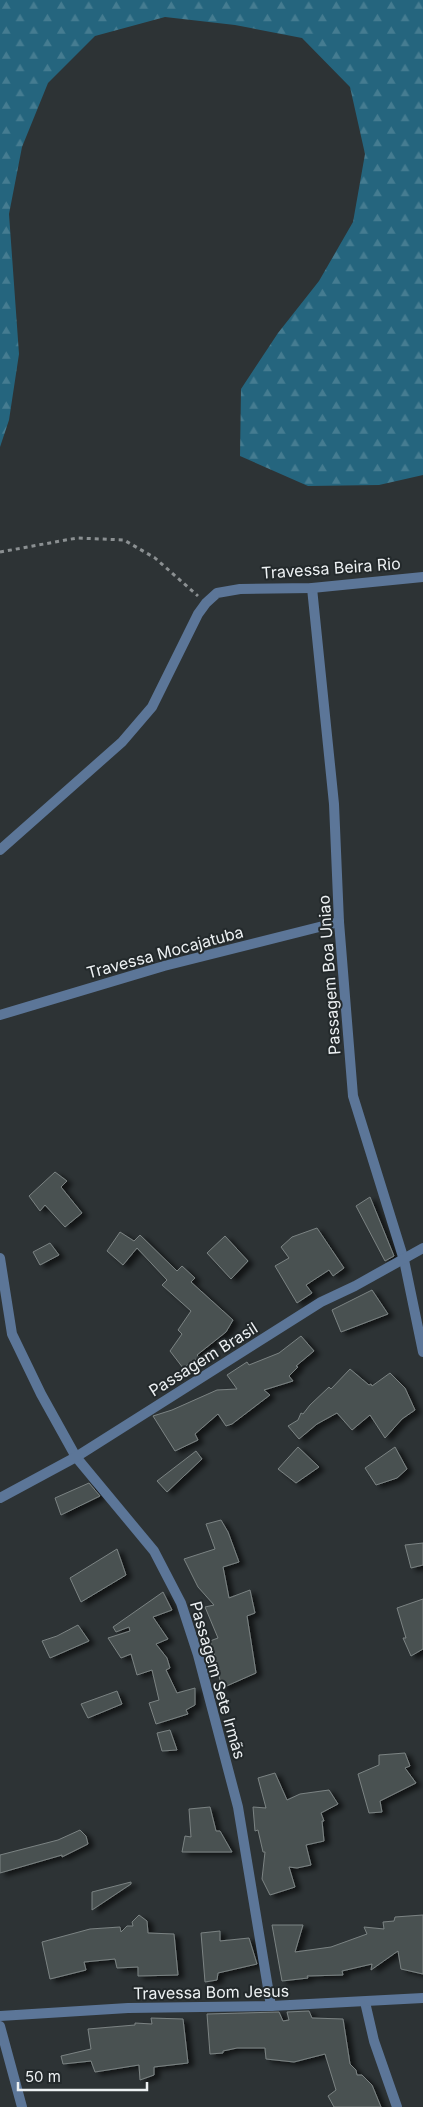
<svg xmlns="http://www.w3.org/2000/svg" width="423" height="2107" font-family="Inter,sans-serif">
	<defs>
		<pattern id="forest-firs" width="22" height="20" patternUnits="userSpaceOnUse" patternTransform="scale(1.25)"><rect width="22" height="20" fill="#25657e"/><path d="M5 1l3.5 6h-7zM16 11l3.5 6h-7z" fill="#457c91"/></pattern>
		<filter id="shadow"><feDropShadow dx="5.5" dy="3" stdDeviation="2.5" flood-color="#0009"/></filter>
	</defs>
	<rect width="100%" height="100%" fill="#2d3335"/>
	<!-- forest -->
	<polygon fill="url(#forest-firs)" points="0,0 423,0 423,475 379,485 308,486 240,456 241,389 278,333 319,281 353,222 365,154 350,87 302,38 235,25 165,17 95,36 48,83 22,147 9,214 19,354 9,420 0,447"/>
	<!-- building -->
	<g fill="#4a5151" stroke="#7b8383" filter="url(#shadow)">
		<polygon points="55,1172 67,1181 61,1187 82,1213 65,1227 45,1205 40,1211 29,1196"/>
		<polygon points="370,1197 394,1256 385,1261 356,1206"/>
		<polygon points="317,1228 344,1268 333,1276 329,1270 306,1285 312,1293 297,1303 275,1266 289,1258 281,1247 292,1237"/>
		<polygon points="120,1232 134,1241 140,1235 177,1271 182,1266 195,1278 191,1282 233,1320 226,1332 197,1355 199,1357 183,1368 170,1351 182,1334 178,1330 191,1311 162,1285 167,1280 137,1248 123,1265 107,1251"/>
		<polygon points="225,1236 248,1261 231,1279 207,1253"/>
		<polygon points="50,1243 59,1255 40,1265 33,1252"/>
		<polygon points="372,1290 388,1314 341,1332 332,1310"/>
		<polygon points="301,1336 314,1351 296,1366 298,1367 289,1376 293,1381 264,1390 270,1395 232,1424 226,1426 218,1414 195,1434 198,1440 175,1451 153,1416 172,1410 217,1390 237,1389 227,1375 247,1362 249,1365 279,1353"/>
		<polygon points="350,1369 369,1385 371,1384 372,1386 390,1373 405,1388 415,1410 402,1419 385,1438 370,1415 352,1430 337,1413 317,1424 299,1439 288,1426 298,1420 301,1413 303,1414 310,1405 329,1387 331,1389"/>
		<polygon points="298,1447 319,1467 296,1483 278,1469"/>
		<polygon points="395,1447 407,1469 397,1478 376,1485 365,1468"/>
		<polygon points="196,1451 202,1459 167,1492 157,1481"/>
		<polygon points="89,1483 100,1496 61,1515 55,1498"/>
		<polygon points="221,1520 228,1532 239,1562 223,1567 229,1598 250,1590 255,1613 247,1616 256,1673 222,1688 218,1672 220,1672 210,1641 218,1638 205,1607 214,1605 198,1587 184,1559 215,1549 206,1524"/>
		<polygon points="423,1543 423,1565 411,1568 405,1545"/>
		<polygon points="117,1549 126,1575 81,1602 70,1578"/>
		<polygon points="163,1592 172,1610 153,1617 168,1639 156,1644 167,1658 170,1668 166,1670 177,1693 195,1688 195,1705 186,1710 188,1714 156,1724 149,1703 159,1700 152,1670 137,1675 131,1654 121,1658 108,1638 130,1631 129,1627 116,1632 113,1627"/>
		<polygon points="423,1599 423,1649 411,1656 403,1638 406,1638 397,1608"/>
		<polygon points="78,1625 89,1641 50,1658 42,1641 57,1636"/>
		<polygon points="117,1691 122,1704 88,1718 81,1704"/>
		<polygon points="170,1730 177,1750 162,1751 157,1733"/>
		<polygon points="405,1753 410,1766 405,1768 416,1783 380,1801 382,1812 369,1813 358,1774 379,1765 379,1755"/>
		<polygon points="275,1773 287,1800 300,1794 329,1790 338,1804 321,1813 324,1821 322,1821 324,1841 306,1845 311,1865 297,1868 289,1867 295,1887 270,1895 262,1879 265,1852 263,1852 258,1830 255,1831 253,1807 266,1808 258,1778"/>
		<polygon points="210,1807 216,1831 220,1831 232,1852 182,1852 185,1836 191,1837 189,1809"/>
		<polygon points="80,1830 86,1836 88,1844 62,1857 62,1855 0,1873 0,1855 58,1840"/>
		<polygon points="131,1882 131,1884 92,1910 92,1892"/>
		<polygon points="139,1915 147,1921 148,1933 174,1934 178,1975 138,1976 138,1967 117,1968 115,1959 84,1962 86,1970 50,1979 42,1942 90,1929 120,1927 121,1932 127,1926 133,1926 132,1922"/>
		<polygon points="423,1915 423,1974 401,1969 398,1951 371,1970 372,1964 342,1971 343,1975 307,1976 308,1978 282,1981 272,1925 303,1925 295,1952 331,1947 367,1934 364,1927 384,1929 383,1922 394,1921 395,1917"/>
		<polygon points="220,1931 220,1941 249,1938 257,1964 218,1973 217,1980 205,1982 201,1933"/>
		<polygon points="309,2011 312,2018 343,2019 350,2064 356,2070 357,2075 362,2075 372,2085 381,2107 334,2107 328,2096 336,2090 325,2054 294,2062 266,2059 265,2048 237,2048 223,2051 223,2053 210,2054 207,2014 279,2012 283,2021 289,2020 287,2012"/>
		<polygon points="151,2018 183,2019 188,2063 154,2067 154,2075 140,2080 139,2065 95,2072 91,2061 63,2064 61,2056 91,2049 88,2029 135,2025 135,2023 152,2024"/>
	</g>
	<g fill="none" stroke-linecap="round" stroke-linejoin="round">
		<!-- path -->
		<polyline stroke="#8b9092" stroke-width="3" stroke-dasharray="4 4" stroke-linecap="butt" points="0,552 77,538 124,540 155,558 198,596"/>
		<!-- minor -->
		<g stroke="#5c7698" stroke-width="10">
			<polyline points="312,588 334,804 339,922 353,1096 404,1260 423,1352"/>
			<polyline points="0,850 122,742 152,707 198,614 206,603 217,593 240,589 312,588 423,577"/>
			<polyline points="0,1015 164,966 339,922"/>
			<polyline points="0,1258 12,1334 41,1394 76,1457 154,1551 181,1603 198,1655 238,1807 271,2006"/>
			<polyline points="0,1498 76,1457 321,1302 355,1286 423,1248"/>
			<polyline points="365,2002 374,2041 397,2107"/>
			<polyline points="0,2016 128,2008 271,2006 423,1998"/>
			<polyline points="0,2026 22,2107"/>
		</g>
	</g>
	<g text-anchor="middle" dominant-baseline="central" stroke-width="4" stroke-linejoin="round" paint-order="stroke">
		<!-- street labels -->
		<g font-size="16" fill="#edf1f3" stroke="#23292b">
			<text transform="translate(331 568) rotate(-4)">Travessa Beira Rio</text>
			<text transform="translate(165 952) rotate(-15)">Travessa Mocajatuba</text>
			<text transform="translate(329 975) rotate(-94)">Passagem Boa Uniao</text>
			<text transform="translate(203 1359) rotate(-32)">Passagem Brasil</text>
			<text transform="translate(218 1680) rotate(74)">Passagem Sete Irmãs</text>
			<text transform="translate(211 1992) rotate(-1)">Travessa Bom Jesus</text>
		</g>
	</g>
	<!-- scale -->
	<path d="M18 2082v8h129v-8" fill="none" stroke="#edf1f3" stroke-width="2.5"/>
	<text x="25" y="2082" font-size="15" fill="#edf1f3" stroke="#23292b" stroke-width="4" paint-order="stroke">50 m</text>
</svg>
